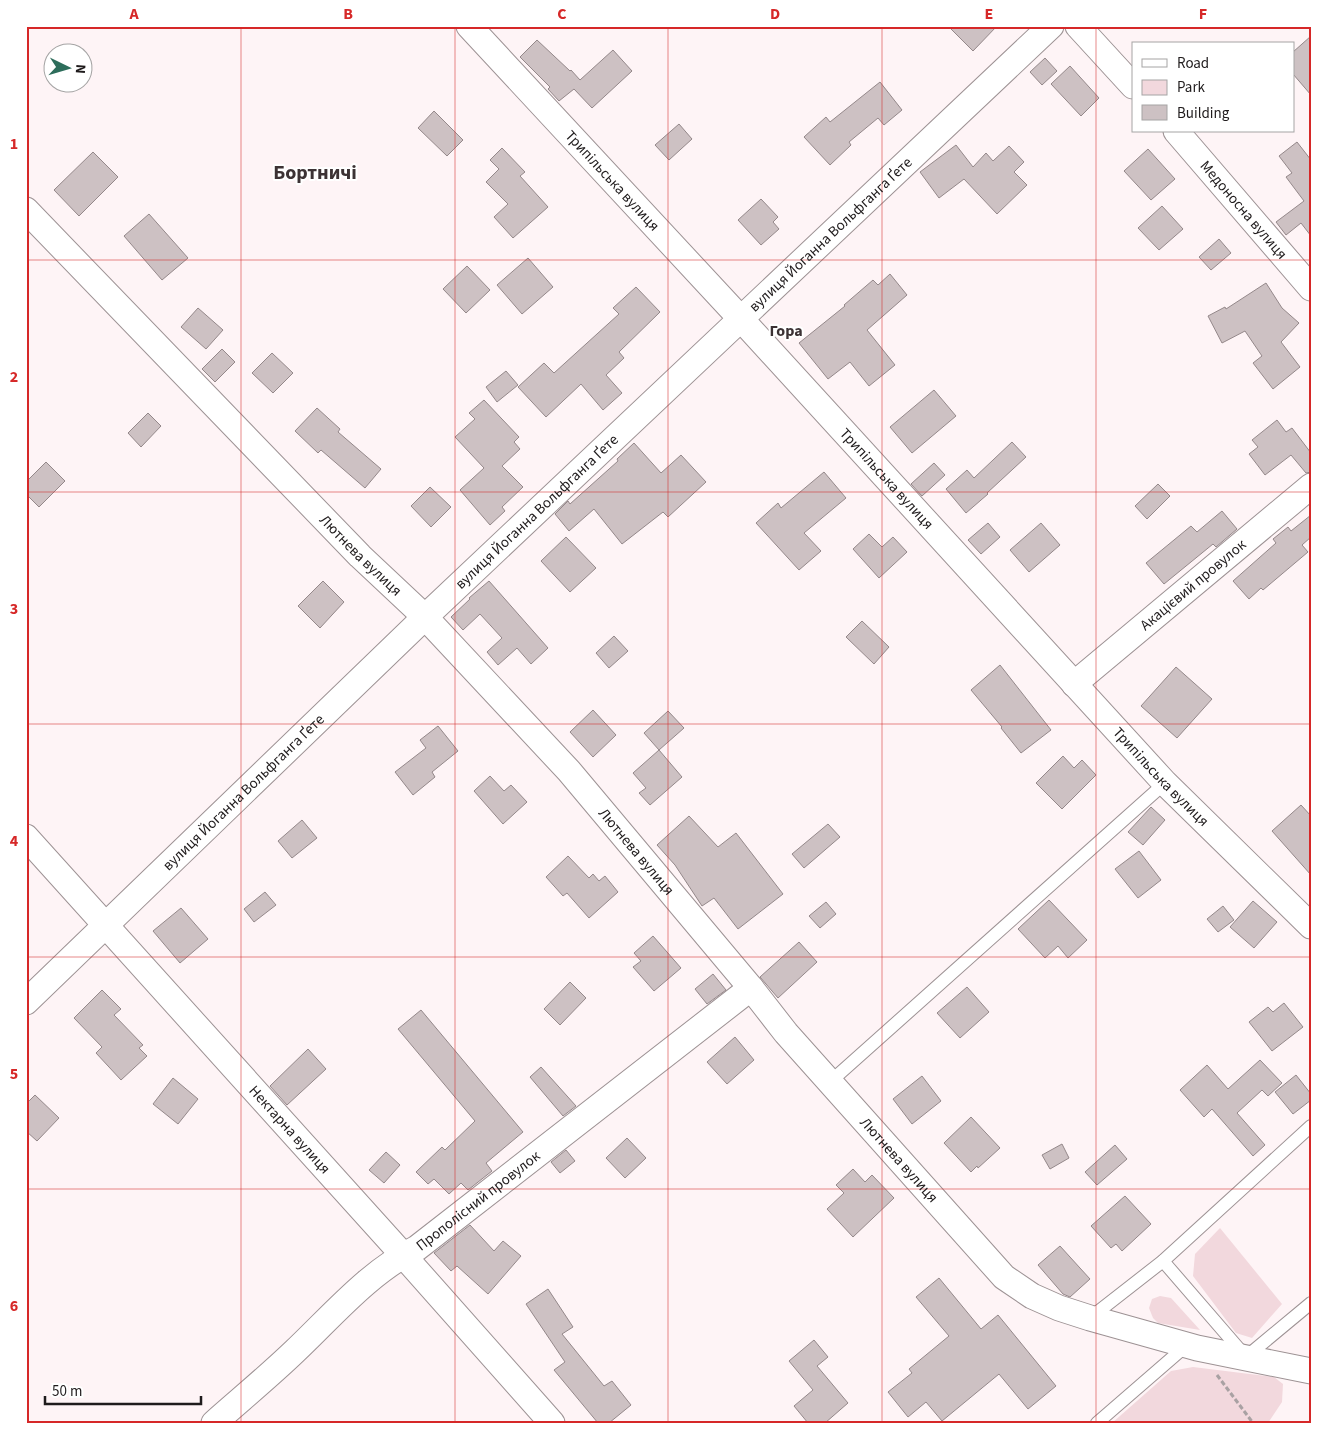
<svg xmlns="http://www.w3.org/2000/svg" width="1337" height="1449" font-family="'Source Sans 3',sans-serif">
	<rect width="100%" height="100%" fill="#fef4f6"/>
	<!-- green -->
	<g fill="#f2d8dd">
		<polygon points="1220,1228 1282,1304 1252,1338 1236,1333 1193,1276 1195,1254"/>
		<polygon points="1160,1296 1171,1298 1200,1330 1158,1323 1153,1318 1149,1308 1152,1299"/>
		<polygon points="1193,1367 1274,1377 1283,1384 1282,1402 1268,1423 1112,1423 1171,1371"/>
	</g>
	<!-- building -->
	<g fill="#cdc1c3" stroke="#94888a">
		<polygon points="948,26 997,26 973,51"/>
		<polygon points="1311,36 1311,95 1293,74 1293,52"/>
		<polygon points="537,40 570,71 571,70 580,80 613,50 632,71 592,108 574,89 559,101 548,89 550,87 520,57"/>
		<polygon points="1045,58 1057,71 1042,85 1030,72"/>
		<polygon points="1070,66 1099,98 1081,116 1051,84"/>
		<polygon points="880,82 902,110 884,125 878,118 849,142 851,145 830,165 804,137 826,117 830,122"/>
		<polygon points="434,111 463,140 447,156 418,128"/>
		<polygon points="679,124 692,139 669,160 655,145"/>
		<polygon points="1297,142 1311,160 1311,236 1301,223 1286,235 1276,222 1304,201 1286,177 1292,173 1279,156"/>
		<polygon points="956,145 973,167 986,153 993,161 1009,146 1024,162 1014,172 1027,185 997,214 964,179 939,198 920,172"/>
		<polygon points="502,148 525,172 520,176 548,207 513,238 494,217 508,204 486,182 499,169 490,160"/>
		<polygon points="1148,149 1175,179 1151,200 1124,171"/>
		<polygon points="93,152 118,177 79,216 54,190"/>
		<polygon points="761,199 778,217 773,222 779,229 761,245 738,220"/>
		<polygon points="1162,206 1183,229 1159,250 1138,228"/>
		<polygon points="149,214 188,258 162,280 124,236"/>
		<polygon points="1219,239 1231,253 1211,270 1199,257"/>
		<polygon points="528,258 553,287 522,314 497,285"/>
		<polygon points="467,266 490,290 466,313 443,289"/>
		<polygon points="890,274 907,295 867,330 895,365 869,386 850,362 828,379 799,343 845,306 844,305 873,280 878,285"/>
		<polygon points="1266,283 1282,308 1299,323 1281,342 1300,367 1273,389 1253,363 1262,356 1245,331 1222,343 1208,316 1225,307 1226,309"/>
		<polygon points="636,287 660,312 619,352 624,358 606,375 622,393 603,410 581,384 546,417 518,387 544,363 554,373 619,314 613,308"/>
		<polygon points="198,308 223,330 206,349 181,327"/>
		<polygon points="222,349 235,362 215,382 202,369"/>
		<polygon points="272,353 293,373 273,393 252,373"/>
		<polygon points="506,371 518,385 497,402 486,387"/>
		<polygon points="934,390 956,416 912,453 890,427"/>
		<polygon points="484,400 519,437 514,442 520,449 502,466 523,487 502,507 505,511 490,525 460,490 484,468 455,437 475,419 469,413"/>
		<polygon points="317,408 340,429 338,432 381,469 365,488 321,450 318,453 295,431"/>
		<polygon points="148,413 161,426 141,447 128,433"/>
		<polygon points="1277,420 1286,432 1292,428 1311,453 1311,472 1306,473 1291,455 1265,475 1249,454 1258,447 1252,440"/>
		<polygon points="1012,442 1026,457 987,493 988,494 966,513 946,489 967,470 974,478"/>
		<polygon points="634,443 661,473 681,455 706,482 668,517 663,512 622,544 594,509 569,531 555,514 568,501 570,504 618,461 617,459"/>
		<polygon points="46,462 65,481 39,507 26,494 26,482"/>
		<polygon points="934,463 945,475 922,496 911,484"/>
		<polygon points="824,472 846,498 804,533 821,551 799,570 756,523 778,503 781,508"/>
		<polygon points="1158,484 1170,496 1147,519 1135,506"/>
		<polygon points="430,487 451,507 431,527 411,506"/>
		<polygon points="1222,511 1237,529 1216,547 1213,544 1164,584 1146,563 1191,526 1197,532"/>
		<polygon points="1311,515 1311,537 1302,545 1308,552 1263,590 1261,588 1249,599 1233,581 1276,543 1273,539 1288,527 1291,531"/>
		<polygon points="988,523 1000,537 981,554 968,540"/>
		<polygon points="1041,523 1060,545 1029,572 1010,550"/>
		<polygon points="869,534 882,547 893,537 907,552 879,578 853,549"/>
		<polygon points="566,537 596,568 570,592 541,561"/>
		<polygon points="323,581 344,602 320,628 298,606"/>
		<polygon points="489,581 548,648 531,664 517,648 498,665 487,652 502,638 480,614 463,630 451,617 470,599 469,598"/>
		<polygon points="862,621 889,647 874,664 846,637"/>
		<polygon points="614,636 628,651 609,668 596,653"/>
		<polygon points="1000,665 1051,730 1021,753 1001,728 1002,727 971,690"/>
		<polygon points="1176,667 1212,699 1177,738 1141,706"/>
		<polygon points="593,710 616,735 593,757 570,732"/>
		<polygon points="668,711 684,728 659,750 644,733"/>
		<polygon points="438,726 458,751 432,772 435,777 413,795 395,772 426,748 420,740"/>
		<polygon points="659,750 682,777 650,805 639,793 646,788 633,773"/>
		<polygon points="1063,756 1074,768 1082,760 1096,775 1062,809 1036,783"/>
		<polygon points="490,776 504,791 511,785 527,802 503,824 474,791"/>
		<polygon points="1301,805 1311,816 1311,875 1272,831"/>
		<polygon points="1151,807 1165,820 1143,845 1128,832"/>
		<polygon points="689,816 718,847 736,833 783,894 738,929 714,898 702,906 675,865 657,845"/>
		<polygon points="302,820 317,838 292,858 278,841"/>
		<polygon points="828,824 840,837 804,868 792,854"/>
		<polygon points="1139,851 1161,880 1138,898 1115,869"/>
		<polygon points="568,856 589,878 593,874 599,881 605,876 618,892 589,918 567,893 563,896 546,877"/>
		<polygon points="265,892 276,905 254,922 244,909"/>
		<polygon points="1049,900 1087,940 1068,958 1058,946 1045,958 1018,929"/>
		<polygon points="1253,901 1277,922 1254,948 1230,927"/>
		<polygon points="826,902 836,914 820,928 809,916"/>
		<polygon points="1223,906 1234,920 1218,932 1207,919"/>
		<polygon points="181,908 208,939 180,963 153,931"/>
		<polygon points="653,936 681,968 654,991 633,967 641,961 634,953"/>
		<polygon points="799,942 817,962 778,998 760,977"/>
		<polygon points="713,974 726,990 707,1004 695,989"/>
		<polygon points="570,982 586,998 560,1025 544,1009"/>
		<polygon points="967,987 989,1012 960,1038 937,1013"/>
		<polygon points="102,990 121,1009 114,1015 143,1045 139,1048 147,1056 121,1080 96,1053 102,1047 74,1018"/>
		<polygon points="1284,1003 1303,1027 1272,1051 1249,1022 1268,1007 1273,1012"/>
		<polygon points="421,1010 523,1132 486,1163 492,1171 468,1190 461,1183 449,1194 434,1179 428,1184 416,1172 442,1147 445,1150 475,1121 398,1029"/>
		<polygon points="735,1037 754,1060 727,1084 707,1062"/>
		<polygon points="308,1049 326,1069 287,1105 270,1086"/>
		<polygon points="1260,1060 1282,1083 1268,1096 1262,1090 1237,1113 1265,1145 1253,1156 1212,1109 1204,1117 1180,1090 1207,1065 1228,1089"/>
		<polygon points="541,1067 576,1106 563,1116 530,1077"/>
		<polygon points="1296,1075 1311,1094 1311,1100 1293,1114 1275,1092"/>
		<polygon points="922,1076 941,1101 912,1124 893,1099"/>
		<polygon points="173,1078 198,1099 178,1124 153,1104"/>
		<polygon points="35,1095 59,1118 37,1141 26,1131 26,1104"/>
		<polygon points="971,1117 1000,1148 978,1168 977,1166 971,1172 944,1143"/>
		<polygon points="627,1138 646,1158 625,1178 606,1158"/>
		<polygon points="1062,1144 1069,1158 1050,1169 1042,1155"/>
		<polygon points="1115,1145 1127,1159 1097,1185 1085,1172"/>
		<polygon points="566,1150 575,1161 560,1173 551,1162"/>
		<polygon points="386,1152 400,1165 384,1183 369,1170"/>
		<polygon points="853,1169 865,1182 872,1175 894,1198 853,1237 827,1209 844,1193 836,1185"/>
		<polygon points="1125,1196 1151,1224 1122,1251 1116,1244 1111,1248 1091,1226"/>
		<polygon points="470,1225 494,1251 503,1241 521,1256 488,1294 457,1266 451,1271 434,1253"/>
		<polygon points="1060,1246 1090,1279 1070,1297 1063,1294 1038,1265"/>
		<polygon points="939,1278 981,1329 998,1315 1056,1386 1028,1409 999,1374 942,1421 926,1402 908,1417 888,1392 912,1373 909,1369 949,1336 916,1297"/>
		<polygon points="548,1289 573,1327 562,1334 604,1386 612,1381 631,1405 609,1423 598,1423 554,1370 565,1362 526,1304"/>
		<polygon points="814,1340 828,1357 817,1366 848,1403 825,1423 808,1423 794,1406 813,1390 789,1361"/>
	</g>
	<g fill="none" stroke-linecap="round" stroke-linejoin="round">
		<!-- lane casing -->
		<g stroke="#9d9294" stroke-width="14">
			<g id="lane">
				<polyline points="830,1082 1165,783"/>
				<polyline points="1163,1261 1246,1357 1311,1303"/>
				<polyline points="1090,1318 1163,1261 1311,1126"/>
				<polyline points="1097,1423 1187,1345"/>
			</g>
		</g>
		<!-- street casing -->
		<g stroke="#9d9294" stroke-width="27">
			<g id="street">
				<path id="s1" d="M 469,26 L 741,319 L 1165,783 L 1311,926"/>
				<polyline points="1078,26 1133,86"/>
				<path id="s2" d="M 1176,131 L 1311,288"/>
				<path id="s3" d="M 26,210 L 360,556 L 425,617 L 569,771 L 751,988 L 786,1033 L 1004,1277 L 1032,1296 L 1059,1308 L 1090,1318 L 1197,1348 L 1311,1371"/>
				<path id="s4" d="M 1074,684 L 1311,486"/>
				<path id="s5" d="M 26,837 L 403,1255 L 552,1423"/>
				<path id="s6" d="M 26,1002 L 425,617 L 1051,26"/>
				<path id="s7" d="M 214,1423 C 241,1399 269,1376 295,1351 C 333,1315 369,1272 417,1248 L 751,988"/>
			</g>
		</g>
		<!-- path -->
		<polyline stroke="#a9a1a3" stroke-width="3" stroke-dasharray="5 2.5" stroke-linecap="butt" points="1217,1375 1253,1423"/>
		<!-- lane -->
		<use href="#lane" stroke="#fff" stroke-width="12"/>
		<!-- street -->
		<use href="#street" stroke="#fff" stroke-width="25"/>
	</g>
	<!-- grid -->
	<path fill="none" stroke="#d62828" stroke-width="1" stroke-opacity="0.55" d="M 241,26 L 241,1423M 455,26 L 455,1423M 668,26 L 668,1423M 882,26 L 882,1423M 1096,26 L 1096,1423M 26,260 L 1311,260M 26,492 L 1311,492M 26,724 L 1311,724M 26,957 L 1311,957M 26,1189 L 1311,1189"/>
	<g text-anchor="middle" dominant-baseline="central" stroke-width="4" stroke-linejoin="round" paint-order="stroke">
		<!-- street labels -->
		<g font-size="15" fill="#1f1b1c" stroke="#fff">
			<text stroke="none"><textPath href="#s1" startOffset="211">Трипільська вулиця</textPath></text>
			<text stroke="none"><textPath href="#s2" startOffset="104">Медоносна вулиця</textPath></text>
			<text stroke="none"><textPath href="#s6" startOffset="1112">вулиця Йоганна Вольфганга Ґете</textPath></text>
			<text stroke="none"><textPath href="#s1" startOffset="616">Трипільська вулиця</textPath></text>
			<text stroke="none"><textPath href="#s6" startOffset="708">вулиця Йоганна Вольфганга Ґете</textPath></text>
			<text stroke="none"><textPath href="#s3" startOffset="481">Лютнева вулиця</textPath></text>
			<text stroke="none"><textPath href="#s4" startOffset="155">Акацієвий провулок</textPath></text>
			<text stroke="none"><textPath href="#s1" startOffset="1021">Трипільська вулиця</textPath></text>
			<text stroke="none"><textPath href="#s6" startOffset="302">вулиця Йоганна Вольфганга Ґете</textPath></text>
			<text stroke="none"><textPath href="#s3" startOffset="886">Лютнева вулиця</textPath></text>
			<text stroke="none"><textPath href="#s5" startOffset="394">Нектарна вулиця</textPath></text>
			<text stroke="none"><textPath href="#s3" startOffset="1291">Лютнева вулиця</textPath></text>
			<text stroke="none"><textPath href="#s7" startOffset="346">Прополісний провулок</textPath></text>
		</g>
		<!-- neighbourhood labels -->
		<g font-size="16" font-weight="bold" fill="#3c3234" stroke="#fff">
			<text x="786" y="331">Гора</text>
		</g>
		<!-- district labels -->
		<g font-size="20" font-weight="bold" fill="#3c3234" stroke="#fff">
			<text x="315" y="173">Бортничі</text>
		</g>
	</g>
	<!-- border -->
	<rect width="1337" height="1449" fill="none" stroke="#ffffff" stroke-width="55"/>
	<!-- legend -->
	<rect x="1132" y="42" width="162" height="90" fill="#ffffff" stroke="#a5a4a4"/>
	<rect x="1142" y="59" width="25" height="8" fill="#ffffff" stroke="#a5a4a4"/>
	<text x="1177" y="68" font-size="15" fill="#1f1b1c">Road</text>
	<rect x="1142" y="80" width="25" height="15" fill="#f2d8dd" stroke="#a5a4a4"/>
	<text x="1177" y="92" font-size="15" fill="#1f1b1c">Park</text>
	<rect x="1142" y="105" width="25" height="15" fill="#cdc1c3" stroke="#a5a4a4"/>
	<text x="1177" y="118" font-size="15" fill="#1f1b1c">Building</text>
	<!-- north arrow -->
	<g transform="translate(68 68) rotate(95)"><circle r="24" fill="#ffffff" stroke="#a5a4a4"/>
	<path d="M0-4L9 19L0 12L-9 19Z" fill="#2d6d5b"/>
	<text y="-8" font-size="14" font-weight="bold" text-anchor="middle" fill="#1f1b1c">N</text>
	</g>
	<!-- scale -->
	<path d="M45 1396v8h156v-8" fill="none" stroke="#1f1b1c" stroke-width="2.5"/>
	<text x="52" y="1396" font-size="15" fill="#1f1b1c" stroke="#ffffff" stroke-width="4" paint-order="stroke">50 m</text>
	<rect x="28" y="28" width="1282" height="1394" fill="none" stroke="#d62828" stroke-width="2"/>
	<g font-size="16" text-anchor="middle" font-weight="bold" fill="#d62828">
		<text x="134" y="19">A</text>
		<text x="348" y="19">B</text>
		<text x="562" y="19">C</text>
		<text x="775" y="19">D</text>
		<text x="989" y="19">E</text>
		<text x="1203" y="19">F</text>
		<text x="14" y="149">1</text>
		<text x="14" y="382">2</text>
		<text x="14" y="614">3</text>
		<text x="14" y="846">4</text>
		<text x="14" y="1079">5</text>
		<text x="14" y="1311">6</text>
	</g>
</svg>
